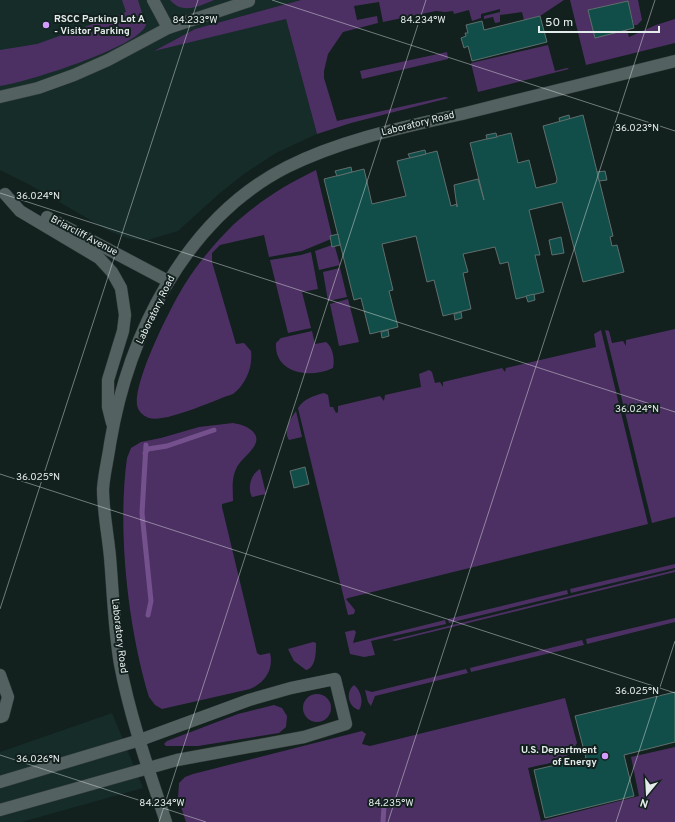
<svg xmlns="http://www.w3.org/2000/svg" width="675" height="822" font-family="Overpass,sans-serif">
	<rect width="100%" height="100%" fill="#12201e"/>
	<!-- built -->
	<g fill="#152c29">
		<polygon points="0,0 301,0 195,29 156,50 286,19 317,134 276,153 244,174 220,193 178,231 145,241 127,238 109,231 28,184 0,170"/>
		<polygon points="112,713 143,788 22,822 0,822 0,752"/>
	</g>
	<!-- green -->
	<g fill="#4d3063">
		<path d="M 122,0 L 138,0 L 146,25 C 139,47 24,83 0,86 L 0,50 L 37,44 L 126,12 Z"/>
		<path d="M 170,0 L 214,0 C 199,6 183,15 170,0 Z"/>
		<polygon points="301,0 564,0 540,16 524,20 522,12 500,15 500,22 495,23 493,17 484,19 484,16 500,12 500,9 481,14 481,18 472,21 469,10 454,14 453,11 445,12 436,11 383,22 379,2 354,6 357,20 377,16 378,23 343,32 328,54 324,71 324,78 337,121 445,97 449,98 351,123 317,134 286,19 154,51 195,29"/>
		<polygon points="570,0 638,0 642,20 637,25 634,25 628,1 588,10 595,37 627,30 629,37 656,25 675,19 675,43 586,65"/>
		<polygon points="548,45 555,71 567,68 569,69 478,92 471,63"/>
		<polygon points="447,52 448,59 362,79 360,71"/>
		<path d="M 316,170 L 332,236 L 330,236 L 331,239 L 302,251 L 269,257 L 264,235 L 220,245 L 212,253 L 212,262 L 236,344 L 244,343 L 251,351 C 253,367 246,384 233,394 C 214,400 166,423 149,418 C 143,416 138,411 137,405 C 134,380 171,306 185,284 C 198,263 215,243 233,225 C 258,202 285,185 316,170 Z"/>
		<polygon points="332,245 332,247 335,247 340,265 319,270 315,251"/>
		<polygon points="311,252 318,289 302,292 311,328 288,333 270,260 301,255"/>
		<polygon points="340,268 347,297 328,301 323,272"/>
		<polygon points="348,299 359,342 339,346 330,304"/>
		<polygon points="675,329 675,517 652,523 605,330 609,331 612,343 623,341 626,346 626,340"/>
		<path d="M 601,330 L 648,524 L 348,598 L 346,599 L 355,610 L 354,614 L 348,615 L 298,408 C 305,398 313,396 324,393 L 328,395 L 330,407 L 333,407 L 336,413 L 338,412 L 338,406 L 380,396 L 384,401 L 385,395 L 421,387 L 419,374 L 429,370 L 432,372 L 435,383 L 440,382 L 443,387 L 443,382 L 502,368 L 505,372 L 506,368 L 596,347 L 594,334 Z"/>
		<path d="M 312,331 L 315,344 L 326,342 C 333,347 335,360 333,368 C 329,370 325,371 321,372 C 300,377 274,368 276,343 L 281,338 Z"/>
		<path d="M 296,411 L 302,437 L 289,440 C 283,431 290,419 296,411 Z"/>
		<path d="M 233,423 C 246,425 264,433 253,448 C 248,455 241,460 237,467 C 231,479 233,489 233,501 L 222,504 L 222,507 L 257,653 L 260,655 L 270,653 C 274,669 265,683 250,689 L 162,709 L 155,705 L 149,697 C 128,628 117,530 127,458 L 131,448 L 141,442 L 161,438 L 199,427 Z"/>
		<path d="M 260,469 L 266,494 L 252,497 C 247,488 251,474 260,469 Z"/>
		<polygon points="675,564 675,568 571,593 570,589"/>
		<polygon points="675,570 675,572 395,641 392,640"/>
		<polygon points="567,590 568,594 449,623 448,619"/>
		<polygon points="675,618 675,622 587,644 586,639"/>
		<polygon points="445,620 446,624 371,641 375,655 364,657 350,654 345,632 354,630 356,632 353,643"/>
		<polygon points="582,640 584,645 471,672 470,668"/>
		<path d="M 313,642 L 316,643 C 316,651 316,668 306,670 L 294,661 L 288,649 Z"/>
		<polygon points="466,669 468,673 375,696 371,706 368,702 365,690 372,692"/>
		<path d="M 354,685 C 361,690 364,703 359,710 C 348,707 345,692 354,685 Z"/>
		<circle cx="317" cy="708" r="14"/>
		<path d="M 565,698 L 577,743 C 568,763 547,763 528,768 L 541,821 L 639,796 L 631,757 L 675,747 L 675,822 L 186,822 L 178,798 L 179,783 L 185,777 L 193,774 L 362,731 L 366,734 L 362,744 L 370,746 Z"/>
		<polygon points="274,705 282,708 287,716 286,727 279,733 198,746 166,746 164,744 167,741 238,714"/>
	</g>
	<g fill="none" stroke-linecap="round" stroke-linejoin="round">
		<!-- stream -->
		<g stroke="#74518d" stroke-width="5">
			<polyline points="146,445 142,513 151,601 148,615"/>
			<polyline points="145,453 148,449 167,446 214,430"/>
			<polyline points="383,822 384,806"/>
		</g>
	</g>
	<!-- building -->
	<g fill="#124e49" stroke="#5f6f6d">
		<polygon points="628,1 634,28 595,38 588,10"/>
		<polygon points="540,16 547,42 472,61 468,46 464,48 461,38 466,36 465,33 468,33 466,25 482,21 484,30"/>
		<polygon points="569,115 570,119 560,122 559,118"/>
		<polygon points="583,115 613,236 610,237 612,246 617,245 624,272 583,282 562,202 529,210 540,255 535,255 544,292 516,299 508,262 500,264 495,247 463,254 468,272 463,273 471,309 443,316 434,280 427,282 416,236 382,244 393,290 389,291 398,327 370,334 361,298 354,300 324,179 364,169 372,204 406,196 397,161 437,151 451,206 457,204 457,207 454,185 478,179 484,200 470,143 511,133 518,163 529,160 536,188 556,183 557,179 543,126"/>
		<polygon points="496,133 497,137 487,139 486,135"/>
		<polygon points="425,150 426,154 410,158 408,154"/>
		<polygon points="351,167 352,172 337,176 335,171"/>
		<polygon points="605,171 607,180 599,181 597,172"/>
		<polygon points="338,234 340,245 332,247 330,236"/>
		<polygon points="561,237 564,253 552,255 549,240"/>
		<polygon points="534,294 535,300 528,302 526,296"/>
		<polygon points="461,312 462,318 455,320 454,314"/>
		<polygon points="388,330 389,336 382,338 381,332"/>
		<polygon points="305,467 309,484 294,488 290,471"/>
		<polygon points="675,692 675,742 624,755 634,796 545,818 534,770 586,758 575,716"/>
	</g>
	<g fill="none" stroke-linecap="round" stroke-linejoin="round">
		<!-- minor casing -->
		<g stroke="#333b3a" stroke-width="13">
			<g id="minor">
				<polyline points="153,0 168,28"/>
				<polyline points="0,97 38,88 74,75 108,60 168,28 249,1"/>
				<polyline points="5,194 20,211 99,258 112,272 121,288 125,315 123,331 108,380 108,407 112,423"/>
				<polyline points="47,217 168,281"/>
				<polyline points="0,675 8,697 3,716 0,717"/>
				<polyline points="0,782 140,740 249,700 291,688 335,679 346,724 304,737 177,760 0,810"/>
				<path d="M 166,822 C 149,771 130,717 120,664 C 114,629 113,592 110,557 C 108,535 103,511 103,489 C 104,474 108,459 110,444 C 128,335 185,219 287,167 C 343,139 405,127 466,113 C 536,96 605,78 675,61"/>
			</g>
		</g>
		<!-- minor -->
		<use href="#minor" stroke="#536260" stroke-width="12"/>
	</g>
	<!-- ticks -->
	<path fill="none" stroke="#e4eceb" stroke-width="1" stroke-opacity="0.45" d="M 272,0 L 675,131M 0,193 L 675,412M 0,474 L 675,693M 0,609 L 198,0M 0,755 L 206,822M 159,822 L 426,0M 388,822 L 655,0M 616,822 L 675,641"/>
	<!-- markers -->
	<g fill="#d39cfc" stroke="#12201e" stroke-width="1.5">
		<circle cx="46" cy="25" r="4"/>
		<circle cx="605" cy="756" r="4"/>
	</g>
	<g text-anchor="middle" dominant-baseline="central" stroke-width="4" stroke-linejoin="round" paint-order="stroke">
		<!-- poi labels -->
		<g font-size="10" font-weight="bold" fill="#e4eceb" stroke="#12201e" text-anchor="start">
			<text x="54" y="19">RSCC Parking Lot A<tspan x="54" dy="12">- Visitor Parking</tspan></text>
			<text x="597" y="750" text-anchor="end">U.S. Department<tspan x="597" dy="12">of Energy</tspan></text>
		</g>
		<!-- street labels -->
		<g font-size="10" fill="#e4eceb" stroke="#12201e">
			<text transform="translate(418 124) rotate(-14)">Laboratory Road</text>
			<text transform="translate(84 236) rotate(28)">Briarcliff Avenue</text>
			<text transform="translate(156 310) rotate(-64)">Laboratory Road</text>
			<text transform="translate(119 636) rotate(83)">Laboratory Road</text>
		</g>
	</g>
	<g font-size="10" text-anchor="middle" fill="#e4eceb" stroke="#12201e" stroke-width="4" stroke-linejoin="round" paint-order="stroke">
		<text x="195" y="23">84.233°W</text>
		<text x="423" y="23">84.234°W</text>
		<text x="637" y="131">36.023°N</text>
		<text x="38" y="199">36.024°N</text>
		<text x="637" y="412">36.024°N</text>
		<text x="38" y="480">36.025°N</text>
		<text x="637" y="694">36.025°N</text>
		<text x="38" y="762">36.026°N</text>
		<text x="391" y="806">84.235°W</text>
		<text x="162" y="806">84.234°W</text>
	</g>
	<!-- north arrow -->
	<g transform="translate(647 794) rotate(198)" stroke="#12201e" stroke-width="3" paint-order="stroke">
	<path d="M0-3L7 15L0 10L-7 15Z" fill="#e4eceb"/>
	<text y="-6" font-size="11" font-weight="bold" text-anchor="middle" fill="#e4eceb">N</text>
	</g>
	<!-- scale -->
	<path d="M539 26v6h120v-6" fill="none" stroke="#e4eceb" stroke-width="2"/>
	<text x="545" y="26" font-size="12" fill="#e4eceb" stroke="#12201e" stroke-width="3" paint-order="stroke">50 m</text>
</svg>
